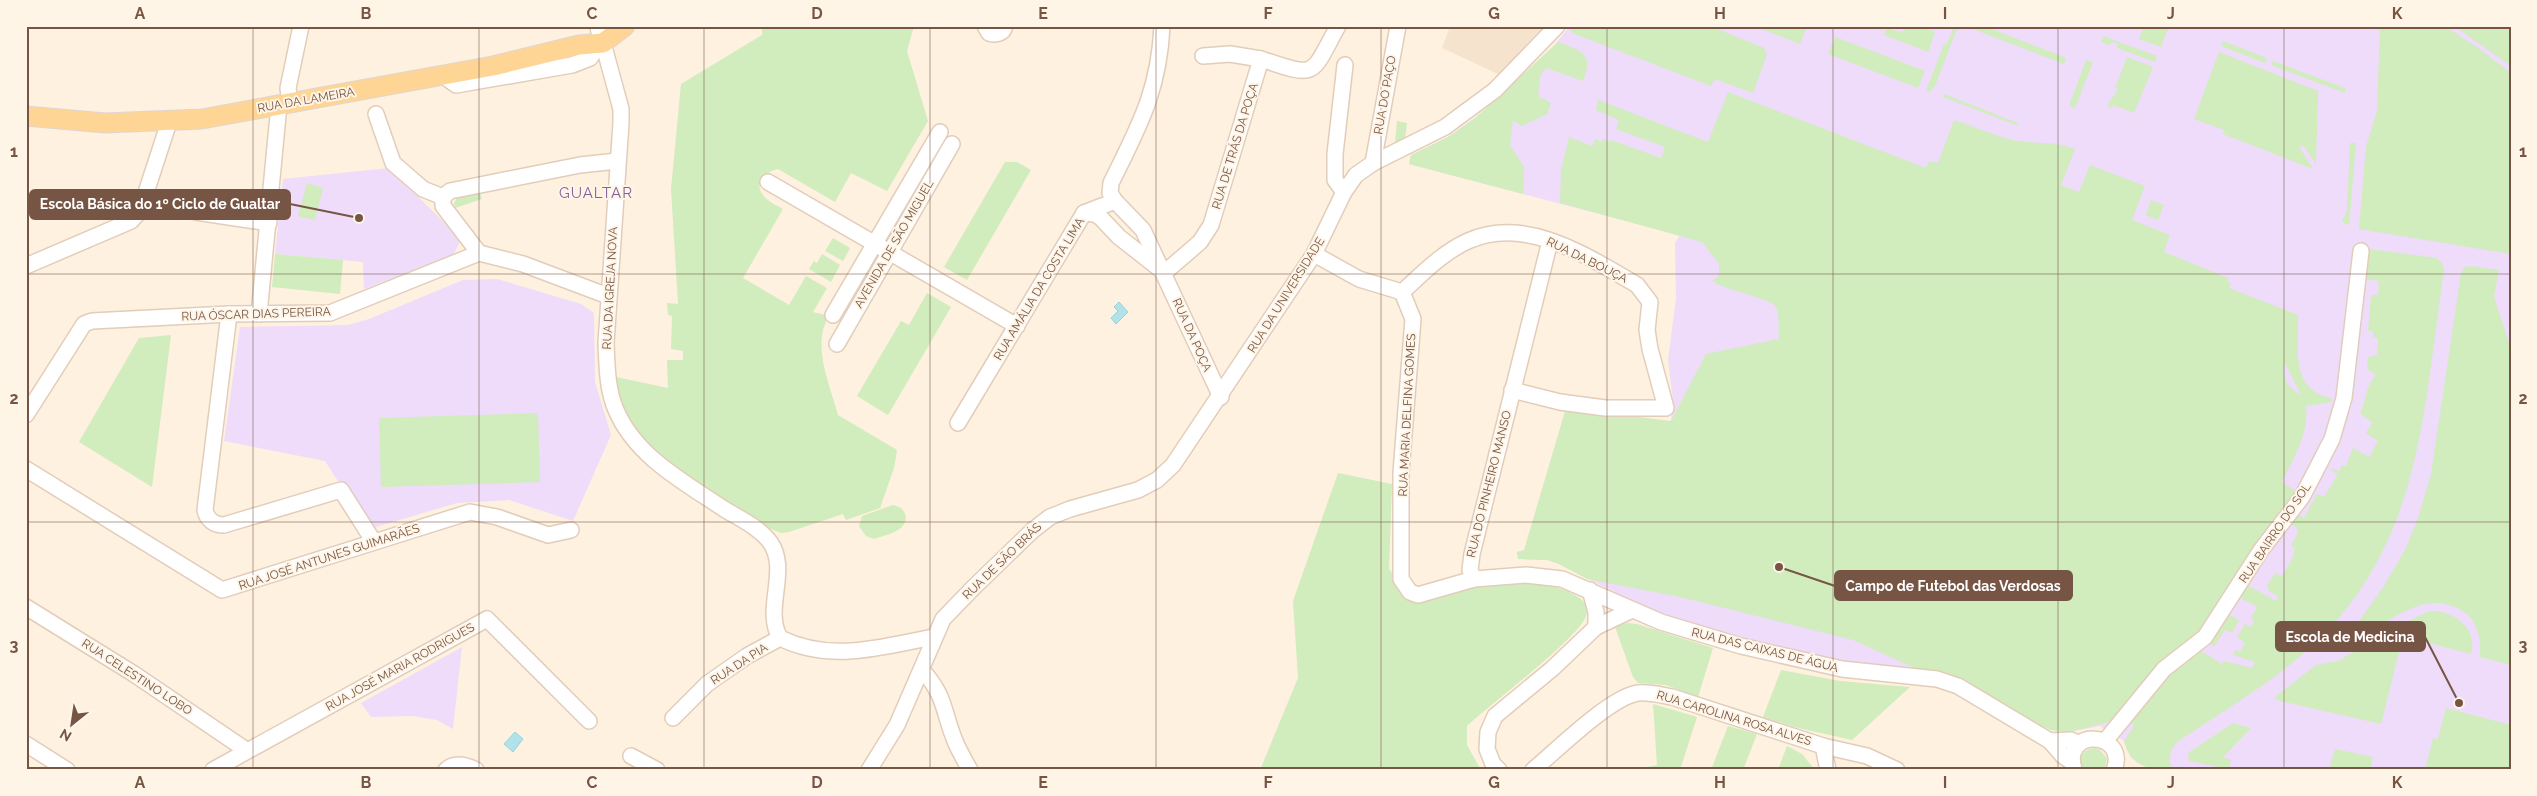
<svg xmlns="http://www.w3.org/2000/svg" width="2537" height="796" font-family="Raleway,sans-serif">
	<rect width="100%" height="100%" fill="#fef1df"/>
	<!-- residential -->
	<polygon fill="#f6e3cd" points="1450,26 1538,26 1546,32 1500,75 1442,48"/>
	<!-- education -->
	<g fill="#eedcfa">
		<polygon points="1570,26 2511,26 2511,770 2152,770 2131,758 2124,741 2100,726 2069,732 2051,730 1972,686 1837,664 1752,643 1661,616 1559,564 1547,560 1518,559 1517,552 1524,550 1671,420 1673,401 1668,360 1676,298 1675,243 1680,235 1409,164 1411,155 1448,137 1486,110 1548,53"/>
		<polygon points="389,168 461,239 454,254 364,289 363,262 275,254 283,179"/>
		<polygon points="497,279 581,304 594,313 595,382 611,435 573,521 509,500 457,503 369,529 325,461 224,441 240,327 348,325 369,319 463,280"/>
		<polygon points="462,647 453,729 437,720 412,716 371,717 361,703"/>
	</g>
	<!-- green -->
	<g fill="#d1ecbd" fill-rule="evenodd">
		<path d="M 762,26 L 914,26 L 907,51 L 928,121 L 887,191 L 851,173 L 835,202 L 778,169 C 767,171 753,183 763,195 C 767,201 776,205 783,209 L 743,278 L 789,305 L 806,276 L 827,288 L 813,312 L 829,316 C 811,345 830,385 838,415 L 897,450 L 894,468 L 880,508 L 846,520 L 843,514 L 789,532 L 781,533 L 769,528 C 748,514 726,500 704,486 C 660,458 623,434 616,377 L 668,388 L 667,360 L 683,360 L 683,351 L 671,349 L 672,316 L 668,315 L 667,303 L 678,304 L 671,189 L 681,84 L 762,35 Z"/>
		<polygon points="1570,26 1710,26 1764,48 1767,54 1753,93 1715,79 1711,86 1572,33"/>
		<polygon points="1754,26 1807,26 1800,44"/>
		<polygon points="1905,26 1921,26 1935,32 1928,52 1884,35 1887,28 1900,32 1904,31"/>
		<polygon points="1954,26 1958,26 1935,86 1929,92 1926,91 1944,44 1947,44"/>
		<polygon points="1965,26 1984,26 2066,58 2064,64"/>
		<polygon points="2144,26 2169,26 2161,47 2139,39"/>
		<polygon points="2380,26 2444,26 2474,45 2511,73 2511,254 2359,229 2366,147 2377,110"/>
		<polygon points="2454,26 2511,26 2511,66"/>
		<polygon points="2103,36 2157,56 2155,62 2117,48 2118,44 2112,42 2110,45 2101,42"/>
		<polygon points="1835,37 1925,71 1918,88 1828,54"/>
		<polygon points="2223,41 2267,58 2265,63 2221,46"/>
		<path d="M 1558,42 C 1582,51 1594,53 1583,81 L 1546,68 L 1540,76 L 1538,96 L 1551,103 L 1547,114 L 1522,126 L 1513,121 L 1510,145 L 1524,167 L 1523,194 L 1409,164 L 1411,155 L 1448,137 L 1474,119 Z"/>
		<polygon points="2219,52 2318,91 2316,164 2303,145 2299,147 2313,169 2223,134 2224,130 2194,119"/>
		<polygon points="2127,57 2153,67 2134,113 2113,105 2112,108 2107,106 2118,89 2115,88"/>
		<polygon points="2086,60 2093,62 2075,108 2069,106"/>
		<polygon points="2273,61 2345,88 2345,93 2271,65"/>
		<path d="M 1728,92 L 1926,168 L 1929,161 L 1938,163 L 1954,120 C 1973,126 1994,136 2013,140 C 2035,145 2054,140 2075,149 L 2061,185 L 2079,192 L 2090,165 L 2145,186 L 2132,220 L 2170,235 L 2164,252 L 2228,278 L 2227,281 L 2231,283 L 2229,288 L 2298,315 C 2299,347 2289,391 2332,398 L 2331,402 L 2306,406 C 2309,434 2294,457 2282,482 L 2298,493 L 2212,617 L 2197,635 L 2109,722 L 2069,732 L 2051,730 L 1853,640 L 1680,597 L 1587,579 L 1559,564 L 1547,560 L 1518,559 L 1517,552 L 1524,550 L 1566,408 L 1671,421 L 1706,354 L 1779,339 C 1778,330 1780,315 1776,307 C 1772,298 1726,291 1712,281 L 1719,276 L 1719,264 L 1702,242 L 1560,203 L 1561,170 L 1569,137 L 1592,146 L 1595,139 L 1602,142 L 1603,139 L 1610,142 L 1611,140 L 1661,158 L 1665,147 L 1616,129 L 1619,120 L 1596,110 L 1598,100 L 1708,142 ZM 2285,363 L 2301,395 C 2287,387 2282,379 2285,363 Z"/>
		<polygon points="1944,94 2020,124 2016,125 1943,97"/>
		<polygon points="1397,121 1407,123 1405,139 1395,143"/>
		<polygon points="2350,143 2356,143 2349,225 2342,222 2347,210"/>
		<polygon points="1005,162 1017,162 1031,170 967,280 944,267"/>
		<polygon points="307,183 323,188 315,220 298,216"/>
		<polygon points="480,192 482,199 455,208 454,203 458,197"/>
		<polygon points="2151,200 2164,205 2158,220 2146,215"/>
		<polygon points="833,238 850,248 843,261 825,251"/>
		<path d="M 2368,249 L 2437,258 L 2442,263 L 2444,270 C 2422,418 2422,554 2298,658 C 2261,689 2217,715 2177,742 C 2170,750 2167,760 2173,770 C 2150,770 2130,767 2124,741 L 2134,726 L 2129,720 L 2149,701 L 2169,673 L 2201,651 L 2222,664 L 2224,661 L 2252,668 L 2255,662 L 2233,655 L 2236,650 L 2240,652 L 2245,643 L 2237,637 L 2245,624 L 2251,627 L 2254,620 L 2251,618 L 2257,607 L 2239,597 L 2247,585 L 2276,601 L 2278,596 L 2269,591 L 2267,586 L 2275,573 L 2282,576 L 2292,559 L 2295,548 L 2291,545 L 2298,533 L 2296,527 L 2290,523 L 2297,514 L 2304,518 L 2317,494 L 2324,497 L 2338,474 L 2331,470 L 2332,468 L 2339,471 L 2342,465 L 2346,466 L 2353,448 L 2369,457 L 2378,441 L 2366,433 L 2372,423 L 2360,413 C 2367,400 2365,386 2376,375 L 2367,369 L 2368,357 L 2377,355 L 2378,338 L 2373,338 L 2373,331 L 2368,331 L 2371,295 L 2378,295 L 2379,281 L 2364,279 Z"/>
		<polygon points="275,254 343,260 340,294 272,287"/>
		<polygon points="822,254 840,265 831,282 809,269 814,261 817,263"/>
		<path d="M 2472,266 L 2499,270 L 2494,297 L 2511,349 L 2511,665 L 2480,657 C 2481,638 2478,620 2461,610 C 2416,584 2376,637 2335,650 L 2334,649 L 2357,624 L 2384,586 L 2406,548 L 2418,518 L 2431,474 L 2461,273 L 2464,267 Z"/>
		<polygon points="927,293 951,307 888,415 857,396 901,321 909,325"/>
		<polygon points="171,335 152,487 79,442 139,338"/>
		<polygon points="538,413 540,482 381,487 379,418"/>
		<path d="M 1338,473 L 1392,484 L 1389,569 C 1400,581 1392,591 1411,598 C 1460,590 1533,568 1578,597 C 1584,600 1589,608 1586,616 C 1579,638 1489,705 1467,726 L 1467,745 L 1481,770 L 1260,770 L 1298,678 L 1293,601 Z"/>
		<path d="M 893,505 C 898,506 903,508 905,514 C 910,531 885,535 874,539 L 866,536 L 859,526 L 862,516 Z"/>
		<path d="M 2438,611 C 2460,616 2477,630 2471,654 L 2403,636 L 2381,724 L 2276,700 L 2275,697 L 2316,665 L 2338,661 L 2398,626 L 2427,612 Z"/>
		<polygon points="2228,614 2239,620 2232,633 2227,630 2224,631 2214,647 2210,644"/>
		<polygon points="1627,623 1637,624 1713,648 1698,697 1666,685 1638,683 1633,677 1615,627"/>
		<polygon points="1781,670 1840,681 1910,687 1852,740 1794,727 1763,717"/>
		<polygon points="1653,704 1697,717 1680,770 1631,770 1657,765"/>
		<polygon points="2446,708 2511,725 2509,770 2425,770 2433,738 2438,739"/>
		<polygon points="2233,723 2251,728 2223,757 2231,760 2229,768 2234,770 2189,761 2188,754 2191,751"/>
		<polygon points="1728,726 1757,734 1743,770 1711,770"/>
		<polygon points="1787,746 1802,754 1815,770 1778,770"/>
		<path d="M 2095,748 L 2100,750 L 2107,758 L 2105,768 L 2083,770 C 2077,758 2083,749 2095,748 Z"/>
		<polygon points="2335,749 2373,757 2370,770 2329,770"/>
	</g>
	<!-- water -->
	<g fill="#b2e2e9" stroke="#98d2db">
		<polygon points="1119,302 1128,312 1116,324 1111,318 1118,311 1114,307"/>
		<polygon points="515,732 523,739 513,752 504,744"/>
	</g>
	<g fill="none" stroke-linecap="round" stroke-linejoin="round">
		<!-- minor casing -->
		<g stroke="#e2cdba" stroke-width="18">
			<g id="minor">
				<polyline points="598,26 599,32"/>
				<path d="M 985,26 L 989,33 C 996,35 1003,34 1005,26"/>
				<path d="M 1162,26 C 1159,91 1139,126 1111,183 L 1110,193 L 1115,201 L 1143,230 L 1221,397"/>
				<path d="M 603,43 L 621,109 L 621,123 L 606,343 C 607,365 607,390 616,410 C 636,457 684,482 724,509 C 739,518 760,528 770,542 C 790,570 763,609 780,638"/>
				<path d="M 1261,59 C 1318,78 1310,77 1338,26"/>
				<polyline points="442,75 456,85 572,65 590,58 600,43"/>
				<polyline points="290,103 288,88 301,26"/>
				<polyline points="376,114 393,163 423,189 443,197"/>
				<polyline points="1373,163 1398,26"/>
				<polyline points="768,182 1017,326"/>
				<polyline points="1344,192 1335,180 1335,154 1345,65"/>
				<polyline points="196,212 269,223"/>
				<polyline points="1084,213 1095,214 1101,218 1119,237 1161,270"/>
				<polyline points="479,253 443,206 443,197 450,191 580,165 617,161"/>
				<polyline points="1314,254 1359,279 1402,292"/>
				<polyline points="26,266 131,221 140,211 169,122"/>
				<polyline points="1164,273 1200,242 1211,225 1261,59 1230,54 1203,56"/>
				<polyline points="1402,292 1413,319 1401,473 1401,579 1410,592 1418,595 1474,579 1526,575 1562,579 1661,622 1741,646 1842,669 1937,679 1958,686 2050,741 2063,756 2072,762"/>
				<path d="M 1402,292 C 1422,274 1443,252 1468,241 C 1526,215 1587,256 1637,285 L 1650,302 L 1647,330 L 1650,349 L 1666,408 L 1605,408 L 1560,402 L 1512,390"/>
				<path d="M 229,314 L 205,510 C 207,520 214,525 224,525 L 341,490 L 374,542"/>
				<polyline points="259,314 279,105"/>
				<polyline points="833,315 940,132"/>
				<polyline points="837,344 952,144"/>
				<polyline points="26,415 84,324 92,321 229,314 330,313 479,253 523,264 608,296"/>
				<polyline points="958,423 1084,213 1115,201"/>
				<polyline points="26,469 222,590 470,512 497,517 548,535 571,530"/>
				<polyline points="1474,579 1470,570 1472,554 1550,241"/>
				<polyline points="1590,590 1596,612 1596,627"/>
				<polyline points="26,607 134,674 246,750"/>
				<path d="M 780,638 C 831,663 881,647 933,637"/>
				<path d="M 922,670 C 946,696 943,712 955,741 C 959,751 965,761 970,770"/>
				<polyline points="673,718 707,684 747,656 780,638"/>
				<polyline points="2050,741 2071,740 2079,744"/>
				<polyline points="2105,741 2164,669 2205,637 2261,550 2302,497 2314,474 2332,439 2344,398 2361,251"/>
				<polyline points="26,744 67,770"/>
				<polyline points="1823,746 1828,770"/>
				<polyline points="631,756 657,770"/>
				<path d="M 2074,769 C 2061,727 2129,731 2114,770"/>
				<polyline points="213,770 487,619 589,721"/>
				<path d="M 446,770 C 455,762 466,765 476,770"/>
				<polyline points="869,770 897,725 943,619 973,588 1033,530 1050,517 1070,509 1138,490 1157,480 1173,465 1314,254 1344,192 1356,175 1373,163 1445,127 1495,90 1557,26"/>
				<polyline points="1499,770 1493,764 1487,749 1488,732 1495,716 1553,668 1596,627 1632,610"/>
				<path d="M 1533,770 C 1556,751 1610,697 1638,693 C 1649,692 1661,695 1672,697 L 1823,746 L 1867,756 L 1897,770"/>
			</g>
		</g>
		<!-- major casing -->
		<g stroke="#ded6d2" stroke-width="21">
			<polyline id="major" points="26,116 105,123 202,119 493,66 579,45 603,43 625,26"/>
		</g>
		<!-- minor -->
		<use href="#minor" stroke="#fff" stroke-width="15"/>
		<!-- major -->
		<use href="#major" stroke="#ffd595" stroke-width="19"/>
	</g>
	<!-- grid -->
	<path fill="none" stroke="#765545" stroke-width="1" stroke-opacity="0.55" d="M 253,26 L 253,770M 479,26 L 479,770M 704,26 L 704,770M 930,26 L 930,770M 1156,26 L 1156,770M 1381,26 L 1381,770M 1607,26 L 1607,770M 1833,26 L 1833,770M 2058,26 L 2058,770M 2284,26 L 2284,770M 26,274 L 2511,274M 26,522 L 2511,522"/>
	<g text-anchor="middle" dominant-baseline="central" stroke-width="4" stroke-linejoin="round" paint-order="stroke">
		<!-- street labels -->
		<g font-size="12" fill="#765545" stroke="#fff5e7">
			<text transform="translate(1385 95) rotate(-80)">RUA DO PAÇO</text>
			<text transform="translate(306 100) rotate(-10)">RUA DA LAMEIRA</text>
			<text transform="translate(1235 146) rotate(-73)">RUA DE TRÁS DA POÇA</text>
			<text transform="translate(894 244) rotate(-60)">AVENIDA DE SÃO MIGUEL</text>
			<text transform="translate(1587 260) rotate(26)">RUA DA BOUÇA</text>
			<text transform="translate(610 288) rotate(-87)">RUA DA IGREJA NOVA</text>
			<text transform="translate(1039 289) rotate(-59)">RUA AMÁLIA DA COSTA LIMA</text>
			<text transform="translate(1286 295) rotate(-58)">RUA DA UNIVERSIDADE</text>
			<text transform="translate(256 314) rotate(-2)">RUA ÓSCAR DIAS PEREIRA</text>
			<text transform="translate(1192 335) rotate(66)">RUA DA POÇA</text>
			<text transform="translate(1407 415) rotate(-87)">RUA MARIA DELFINA GOMES</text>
			<text transform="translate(1489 484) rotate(-76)">RUA DO PINHEIRO MANSO</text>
			<text transform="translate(2275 533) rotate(-56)">RUA BAIRRO DO SOL</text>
			<text transform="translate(329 557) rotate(-18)">RUA JOSÉ ANTUNES GUIMARÃES</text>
			<text transform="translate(1002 561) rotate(-44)">RUA DE SÃO BRÁS</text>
			<text transform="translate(1765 650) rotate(14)">RUA DAS CAIXAS DE ÁGUA</text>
			<text transform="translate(739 664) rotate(-33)">RUA DA PIA</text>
			<text transform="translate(400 667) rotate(-29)">RUA JOSÉ MARIA RODRIGUES</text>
			<text transform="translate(137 677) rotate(33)">RUA CELESTINO LOBO</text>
			<text transform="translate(1734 718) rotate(17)">RUA CAROLINA ROSA ALVES</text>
		</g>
		<!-- quarter labels -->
		<g font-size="15" letter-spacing="1" fill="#85609a" stroke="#fff5e7">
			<text x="596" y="193">GUALTAR</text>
		</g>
	</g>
	<!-- callouts -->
	<path fill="none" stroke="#765545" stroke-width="2" d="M359 218L290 204M1779 567L1835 586M2459 703L2425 637"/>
	<g fill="#765545" stroke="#fff5e7" stroke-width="2">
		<circle cx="359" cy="218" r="5"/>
		<circle cx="1779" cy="567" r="5"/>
		<circle cx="2459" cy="703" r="5"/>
	</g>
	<g fill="#765545" stroke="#765545" stroke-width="2">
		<rect x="30" y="190" width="260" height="29" rx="5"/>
		<rect x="1835" y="571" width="237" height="29" rx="5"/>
		<rect x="2276" y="622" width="149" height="29" rx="5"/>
	</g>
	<g font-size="14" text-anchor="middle" font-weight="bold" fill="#fff">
		<text x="160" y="209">Escola Básica do 1º Ciclo de Gualtar</text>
		<text x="1953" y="591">Campo de Futebol das Verdosas</text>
		<text x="2350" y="642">Escola de Medicina</text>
	</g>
	<!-- border -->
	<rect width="2537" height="796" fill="none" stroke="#fff5e7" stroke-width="55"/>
	<!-- north arrow -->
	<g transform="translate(72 724) rotate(210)" stroke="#fff5e7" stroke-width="4" paint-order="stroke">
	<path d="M0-4L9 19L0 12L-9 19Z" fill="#765545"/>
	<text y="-8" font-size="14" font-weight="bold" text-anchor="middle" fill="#765545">N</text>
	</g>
	<rect x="28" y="28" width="2482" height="740" fill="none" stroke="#765545" stroke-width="2"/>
	<g font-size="16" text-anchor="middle" font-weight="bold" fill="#765545">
		<text x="140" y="19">A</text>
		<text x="366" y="19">B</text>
		<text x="592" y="19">C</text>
		<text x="817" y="19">D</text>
		<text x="1043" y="19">E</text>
		<text x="1268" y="19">F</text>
		<text x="1494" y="19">G</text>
		<text x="1720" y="19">H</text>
		<text x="1945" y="19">I</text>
		<text x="2171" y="19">J</text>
		<text x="2397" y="19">K</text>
		<text x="14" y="157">1</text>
		<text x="2523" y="157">1</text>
		<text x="14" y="404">2</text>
		<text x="2523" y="404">2</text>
		<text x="14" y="651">3</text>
		<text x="2523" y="651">3</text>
		<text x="140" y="788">A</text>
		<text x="366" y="788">B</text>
		<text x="592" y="788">C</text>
		<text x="817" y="788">D</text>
		<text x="1043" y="788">E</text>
		<text x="1268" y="788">F</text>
		<text x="1494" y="788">G</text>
		<text x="1720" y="788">H</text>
		<text x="1945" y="788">I</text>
		<text x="2171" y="788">J</text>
		<text x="2397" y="788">K</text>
	</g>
</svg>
